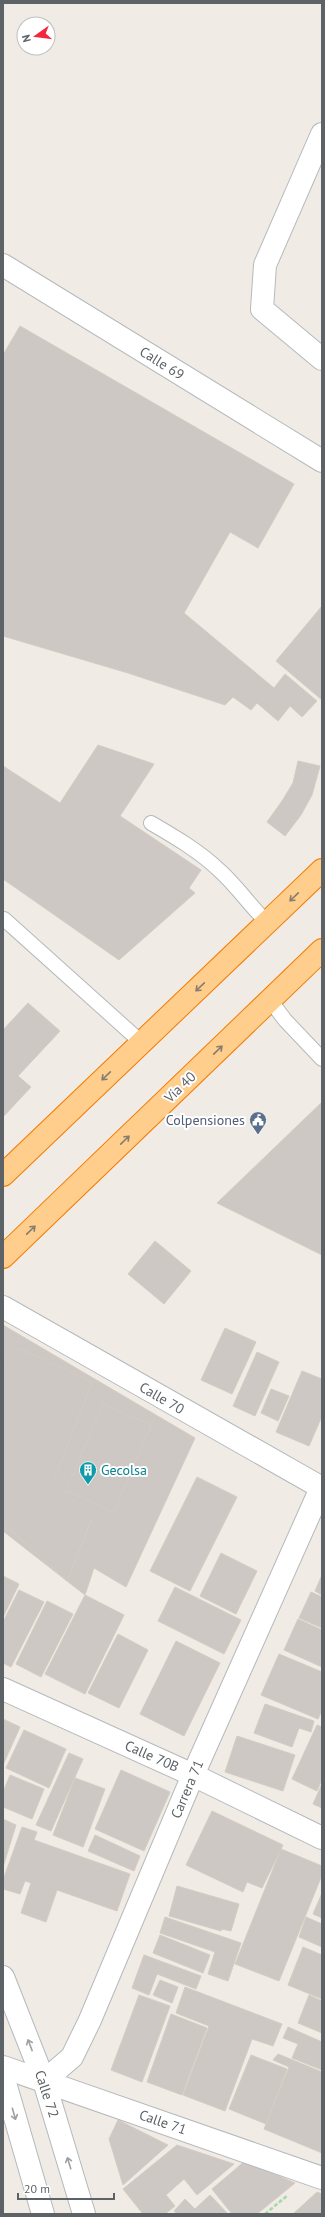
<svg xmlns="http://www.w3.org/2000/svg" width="325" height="2217" font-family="'PT Sans',sans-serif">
	<rect width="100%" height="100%" fill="#f0ebe5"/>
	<!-- building -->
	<g fill="#cdc8c4" stroke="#d5ccc2">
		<polygon points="20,326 294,484 258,548 230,532 184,613 274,688 285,674 317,701 302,717 290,706 278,721 257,703 251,710 233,697 225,705 128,673 3,636 3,355"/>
		<polygon points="322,606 322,700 276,661"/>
		<polygon points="98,745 154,764 120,816 201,870 189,888 195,893 119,960 3,879 3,766 60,803"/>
		<polygon points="298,761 320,766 312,795 301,815 285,836 267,822 282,801 293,783"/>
		<polygon points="28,1003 60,1031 18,1076 31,1087 3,1117 3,1030"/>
		<polygon points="322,1102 322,1255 217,1203"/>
		<polygon points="155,1241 191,1271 164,1304 128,1274"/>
		<polygon points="3,1325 195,1438 126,1587 94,1568 85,1595 3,1531"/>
		<polygon points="225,1328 256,1342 232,1394 201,1380"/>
		<polygon points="19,1348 92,1382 54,1480 91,1521 67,1581 3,1523 3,1363"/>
		<polygon points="257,1352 279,1362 255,1416 233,1406"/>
		<polygon points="302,1371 322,1379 322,1416 309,1446 276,1432"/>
		<polygon points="271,1389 289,1396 278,1421 261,1413"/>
		<polygon points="103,1404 151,1425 114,1512 66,1491"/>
		<polygon points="197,1477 237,1497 190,1591 150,1571"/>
		<polygon points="221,1553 257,1571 236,1614 200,1596"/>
		<polygon points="322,1575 322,1595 315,1591"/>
		<polygon points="3,1576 19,1584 3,1617"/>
		<polygon points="175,1587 241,1620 224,1654 158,1621"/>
		<polygon points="19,1590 44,1602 11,1667 3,1663 3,1622"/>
		<polygon points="311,1592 322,1597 322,1628 299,1618"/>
		<polygon points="85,1595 124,1615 85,1694 45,1674"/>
		<polygon points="47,1601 73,1614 41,1677 16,1664"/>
		<polygon points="298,1619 322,1630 322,1667 284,1650"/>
		<polygon points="118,1634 148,1650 119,1708 88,1693"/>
		<polygon points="176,1641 220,1663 184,1736 140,1714"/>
		<polygon points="279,1654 322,1672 322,1710 318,1719 261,1695"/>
		<polygon points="265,1704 314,1721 311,1732 299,1728 292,1747 254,1733"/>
		<polygon points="3,1719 20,1727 3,1765"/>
		<polygon points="317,1725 322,1727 322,1779 317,1791 292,1779"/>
		<polygon points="24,1730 66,1749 49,1788 6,1768"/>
		<polygon points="237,1736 295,1755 283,1791 225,1772"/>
		<polygon points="69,1753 83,1759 51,1831 36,1825"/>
		<polygon points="121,1770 170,1792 144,1851 95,1829"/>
		<polygon points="10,1775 44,1789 32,1819 3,1807 3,1792"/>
		<polygon points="75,1778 105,1789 83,1847 53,1835"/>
		<polygon points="322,1784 322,1808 313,1804"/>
		<polygon points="212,1811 283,1845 262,1888 247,1882 243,1892 186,1865"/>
		<polygon points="3,1819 16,1825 3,1867"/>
		<polygon points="22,1827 37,1832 34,1840 130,1874 117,1911 57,1890 46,1922 21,1913 31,1883 25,1881 20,1894 3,1889 3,1880"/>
		<polygon points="95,1835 140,1856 134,1871 88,1851"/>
		<polygon points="281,1849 322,1866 322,1875 279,1981 235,1964"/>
		<polygon points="177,1886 239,1904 231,1931 222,1929 221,1931 169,1916"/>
		<polygon points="322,1893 322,1918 313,1914"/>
		<polygon points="165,1917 241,1943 228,1981 208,1974 215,1952 160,1933"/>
		<polygon points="306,1917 322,1924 322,1947 299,1937"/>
		<polygon points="160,1935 210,1955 203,1973 153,1953"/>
		<polygon points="303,1947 322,1955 322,1999 288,1985"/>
		<polygon points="144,1955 201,1976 196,1989 157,1974 149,1995 132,1988"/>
		<polygon points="160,1980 178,1987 172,2003 153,1995"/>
		<polygon points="185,1987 282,2024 273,2046 252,2039 225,2111 183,2095 209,2026 176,2013"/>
		<polygon points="139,1995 170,2006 142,2082 111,2070"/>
		<polygon points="309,1995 322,2001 322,2033 298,2023"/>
		<polygon points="171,2014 207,2028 182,2095 147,2082"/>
		<polygon points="288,2027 322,2042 322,2070 292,2058 298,2044 283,2038"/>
		<polygon points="278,2054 322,2072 322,2153 264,2129 289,2067 273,2060"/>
		<polygon points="251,2055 287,2069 266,2124 229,2109"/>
		<polygon points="118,2120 168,2145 123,2185 109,2139"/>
		<polygon points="177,2145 234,2164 197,2195 184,2179 166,2195 175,2206 165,2214 143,2214 123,2189"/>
		<polygon points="245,2161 295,2183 257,2214 232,2214 212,2189"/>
		<polygon points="317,2192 322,2194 322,2214 293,2214"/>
		<polygon points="210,2195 228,2214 177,2214 174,2211 185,2199 195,2209"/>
	</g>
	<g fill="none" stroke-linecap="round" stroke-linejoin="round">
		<!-- lane casing -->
		<g stroke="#b5b9bc" stroke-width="16">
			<g id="lane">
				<path d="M 151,823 C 175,837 199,851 219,870 C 237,886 250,906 267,922"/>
				<polyline points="4,919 141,1042"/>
				<polyline points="270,1000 285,1020 322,1059"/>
			</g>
		</g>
		<!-- street casing -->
		<g stroke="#b5b9bc" stroke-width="24">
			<g id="street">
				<polyline points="322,134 265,265 262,309 322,359"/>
				<polyline points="3,265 322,461"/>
				<polyline points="3,1307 322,1488"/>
				<polyline points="3,1689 193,1775 322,1838"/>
				<polyline points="3,2067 322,2178"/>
				<polyline points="44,2081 72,2057 90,2020 193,1775 321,1488"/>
			</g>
		</g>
		<!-- secondary casing -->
		<g stroke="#b3b9bd" stroke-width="24">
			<g id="secondary">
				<polyline points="3,1977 44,2081 84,2214"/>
				<polyline points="3,2076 43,2214"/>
			</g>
		</g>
		<!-- highway casing -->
		<g stroke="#f47b00" stroke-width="24">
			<g id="highway">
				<polyline points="3,1175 322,870"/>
				<polyline points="3,1257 322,950"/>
			</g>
		</g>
		<!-- path -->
		<polyline stroke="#a2dba7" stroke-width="2.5" stroke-dasharray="4 2" stroke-linecap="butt" points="265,2214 288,2195"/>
		<!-- lane -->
		<use href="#lane" stroke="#fff" stroke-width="14"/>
		<!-- street -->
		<use href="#street" stroke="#fff" stroke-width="22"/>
		<!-- secondary -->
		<use href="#secondary" stroke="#fff" stroke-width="22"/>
		<!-- highway -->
		<use href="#highway" stroke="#ffcd8c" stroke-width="22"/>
	</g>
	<!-- one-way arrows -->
	<defs><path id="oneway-shaft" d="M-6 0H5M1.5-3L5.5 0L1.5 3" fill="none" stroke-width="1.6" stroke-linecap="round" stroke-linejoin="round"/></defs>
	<g stroke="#857d70">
		<use href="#oneway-shaft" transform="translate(294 897) rotate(136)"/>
		<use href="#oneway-shaft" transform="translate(200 987) rotate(136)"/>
		<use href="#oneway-shaft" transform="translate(218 1050) rotate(-44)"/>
		<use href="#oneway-shaft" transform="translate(106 1076) rotate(136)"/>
		<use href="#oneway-shaft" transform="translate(125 1140) rotate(-44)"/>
		<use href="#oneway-shaft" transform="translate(31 1230) rotate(-44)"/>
	</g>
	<g stroke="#9da1a3">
		<use href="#oneway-shaft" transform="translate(30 2045) rotate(-111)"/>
		<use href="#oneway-shaft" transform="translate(14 2114) rotate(74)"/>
		<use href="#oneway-shaft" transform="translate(69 2163) rotate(-107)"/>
	</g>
	<!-- icons -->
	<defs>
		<g id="civic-pin" transform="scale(0.9)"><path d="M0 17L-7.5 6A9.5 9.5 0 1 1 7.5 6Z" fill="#5c6f8a" stroke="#fff"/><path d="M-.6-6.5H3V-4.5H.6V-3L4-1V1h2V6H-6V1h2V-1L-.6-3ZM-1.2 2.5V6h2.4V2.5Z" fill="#fff"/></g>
		<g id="building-pin" transform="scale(0.9)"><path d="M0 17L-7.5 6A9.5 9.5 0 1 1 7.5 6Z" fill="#0f9aa8" stroke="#fff"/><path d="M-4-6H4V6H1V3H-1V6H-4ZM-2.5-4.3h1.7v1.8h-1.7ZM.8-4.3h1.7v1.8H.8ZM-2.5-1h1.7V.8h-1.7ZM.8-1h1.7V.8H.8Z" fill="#fff"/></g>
	</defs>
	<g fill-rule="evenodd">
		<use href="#civic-pin" x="258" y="1120"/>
		<use href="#building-pin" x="88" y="1470"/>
	</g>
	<g text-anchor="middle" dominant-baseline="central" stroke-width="4" stroke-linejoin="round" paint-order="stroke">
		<!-- street labels -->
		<g font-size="14" fill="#5c6266" stroke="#fff">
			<text transform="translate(162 363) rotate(32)">Calle 69</text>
			<text transform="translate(180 1087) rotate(-44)">Vía 40</text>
			<text transform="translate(162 1398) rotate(30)">Calle 70</text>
			<text transform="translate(152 1756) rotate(24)">Calle 70B</text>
			<text transform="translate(187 1789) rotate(-67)">Carrera 71</text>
			<text transform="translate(47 2094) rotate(72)">Calle 72</text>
			<text transform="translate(163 2122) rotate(19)">Calle 71</text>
		</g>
		<!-- service labels -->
		<g font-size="14" fill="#4e5e75" stroke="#fff" text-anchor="end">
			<text x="245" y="1120">Colpensiones</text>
		</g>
		<!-- culture labels -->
		<g font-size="14" fill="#0d838f" stroke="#fff" text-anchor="start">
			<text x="101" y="1470">Gecolsa</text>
		</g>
	</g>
	<!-- border -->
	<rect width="325" height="2217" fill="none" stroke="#5c6266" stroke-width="8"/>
	<!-- north arrow -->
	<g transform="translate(36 36) rotate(256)"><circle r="19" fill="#ffffff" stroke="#bec0c2"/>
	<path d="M0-3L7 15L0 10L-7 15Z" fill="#f3273d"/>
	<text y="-6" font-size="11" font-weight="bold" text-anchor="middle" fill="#5c6266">N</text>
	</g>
	<!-- scale -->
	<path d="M18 2193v6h96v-6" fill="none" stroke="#5c6266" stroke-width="2"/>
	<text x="24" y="2193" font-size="12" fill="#5c6266" stroke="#ffffff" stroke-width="3" paint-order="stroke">20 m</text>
</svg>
